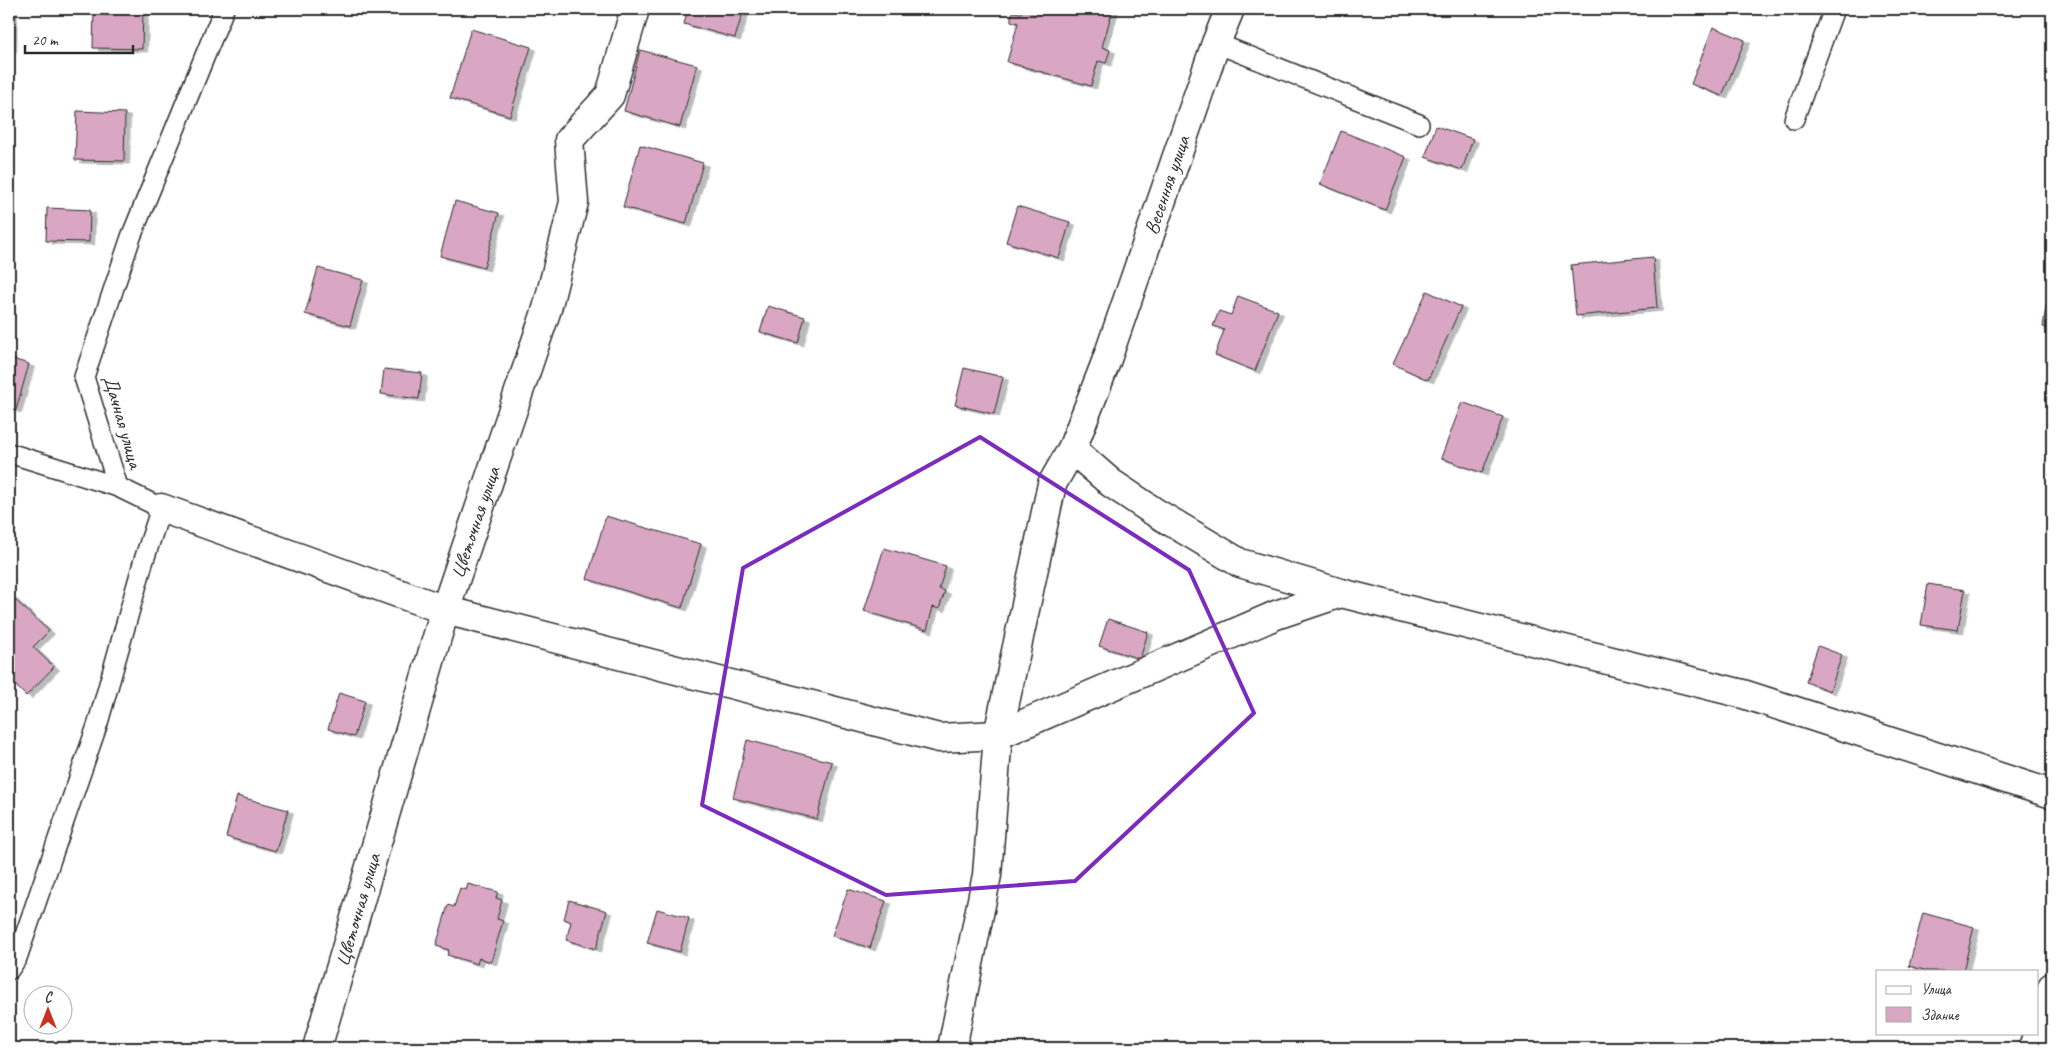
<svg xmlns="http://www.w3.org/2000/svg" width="2061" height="1057" font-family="Caveat,sans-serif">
	<defs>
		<filter id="shadow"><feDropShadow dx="5.5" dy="3" stdDeviation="0" flood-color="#0004"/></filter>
	</defs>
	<rect width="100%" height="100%" fill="#fff"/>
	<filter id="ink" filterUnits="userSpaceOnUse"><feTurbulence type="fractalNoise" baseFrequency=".02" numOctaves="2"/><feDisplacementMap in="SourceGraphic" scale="10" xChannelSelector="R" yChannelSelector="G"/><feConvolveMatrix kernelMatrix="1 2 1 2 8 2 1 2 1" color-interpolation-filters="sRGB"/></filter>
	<g filter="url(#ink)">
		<!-- building -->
		<g fill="#d9a7c4" stroke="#2b2b2b" filter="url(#shadow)">
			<polygon points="9,9 12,9 11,49 9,49"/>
			<polygon points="94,9 143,9 142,49 93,48"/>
			<polygon points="688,9 744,9 735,38 684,24"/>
			<polygon points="1023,9 1043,13 1045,9 1113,9 1102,47 1110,50 1106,63 1098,61 1091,86 1007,62 1018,23 1011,21 1011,16 1013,12 1021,13"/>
			<polygon points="1713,27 1745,40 1722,96 1691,84"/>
			<polygon points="471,29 531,47 510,116 450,98"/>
			<polygon points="640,50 697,65 680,127 624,111"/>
			<polygon points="77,111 125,113 124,161 75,160"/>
			<polygon points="1436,126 1473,139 1462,170 1425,157"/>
			<polygon points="1341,131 1406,157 1385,210 1320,184"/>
			<polygon points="640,145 703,163 686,224 623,207"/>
			<polygon points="455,201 499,213 484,268 440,256"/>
			<polygon points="1017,206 1070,222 1059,258 1006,242"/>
			<polygon points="47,208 90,210 89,242 46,241"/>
			<polygon points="1653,257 1657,308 1576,316 1571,265"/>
			<polygon points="318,268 363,280 350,326 305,314"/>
			<polygon points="1427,291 1461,307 1428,380 1393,364"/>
			<polygon points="1238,296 1278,311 1255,371 1215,355 1224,330 1213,326 1219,311 1231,315"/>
			<polygon points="2047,300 2052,301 2052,329 2043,327"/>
			<polygon points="768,306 805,317 798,343 760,332"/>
			<polygon points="9,358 29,364 16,410 9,408"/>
			<polygon points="964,368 1003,377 994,414 955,405"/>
			<polygon points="384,369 422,373 419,399 381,394"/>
			<polygon points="1462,402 1503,417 1482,473 1441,458"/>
			<polygon points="606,516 701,544 682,608 587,579"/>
			<polygon points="884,548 946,566 939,589 945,591 939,609 933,607 927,630 864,611"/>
			<polygon points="1928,584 1965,590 1958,630 1921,625"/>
			<polygon points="11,596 49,631 33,647 54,667 26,696 9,679 9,598"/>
			<polygon points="1108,619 1148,632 1140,659 1099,646"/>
			<polygon points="1818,646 1842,655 1830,691 1806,682"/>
			<polygon points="339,693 365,701 354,737 328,729"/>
			<polygon points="747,740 832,762 817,819 733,798"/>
			<polygon points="237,796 288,810 276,851 226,837"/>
			<polygon points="468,884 498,892 496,898 502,900 497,919 503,921 491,962 479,958 477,964 447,955 449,950 436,946 448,905 454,907 460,888 466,890"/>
			<polygon points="848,889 886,901 870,948 832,936"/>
			<polygon points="569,900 607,911 596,949 566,940 571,922 564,919"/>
			<polygon points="657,909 689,918 680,952 647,943"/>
			<polygon points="1923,913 1974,927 1963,971 1928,971 1909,966"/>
		</g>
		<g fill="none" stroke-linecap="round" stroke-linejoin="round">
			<!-- lane casing -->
			<g stroke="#2b2b2b" stroke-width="22">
				<g id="lane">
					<polyline points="1216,43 1419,124"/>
					<polyline points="1794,119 1834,9"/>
					<polyline points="9,453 118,487"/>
					<polyline points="9,970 17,958 98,723 143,563 161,508 118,487 84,377 131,237 224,9"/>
				</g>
			</g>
			<!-- street casing -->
			<g stroke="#2b2b2b" stroke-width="31">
				<g id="street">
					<polyline points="1230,9 1216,43 1106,362 1072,449 1111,483 1153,511 1240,563 1341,593 1743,694 2052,794"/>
					<polyline points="161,508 445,610 939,738 998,735 1276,615 1341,593"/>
					<path id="s1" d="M 317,1048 L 445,610 L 547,309 L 574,202 L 569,140 L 610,95 L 635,9"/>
					<polyline points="952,1048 987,875 998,735 1052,484 1072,449"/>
					<polyline points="2033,1048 2052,987"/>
				</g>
			</g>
			<!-- lane -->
			<use href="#lane" stroke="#fff" stroke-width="19"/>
			<!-- street -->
			<use href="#street" stroke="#fff" stroke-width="28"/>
		</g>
	</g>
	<!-- marked area -->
	<path fill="none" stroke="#7b2cbf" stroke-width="4" stroke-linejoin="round" d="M 980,437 L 1189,570 L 1254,713 L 1075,881 L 886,895 L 702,805 L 743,568 Z"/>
	<g text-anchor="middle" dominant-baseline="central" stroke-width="4.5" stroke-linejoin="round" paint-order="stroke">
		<!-- street labels -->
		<g font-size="20" fill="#2b2b2b" stroke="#fff">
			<text transform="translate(1167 185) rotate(-71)">Весенняя улица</text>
			<text transform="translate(123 422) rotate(74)">Дачная улица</text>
			<text stroke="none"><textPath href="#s1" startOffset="549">Цветочная улица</textPath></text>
			<text stroke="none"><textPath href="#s1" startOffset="144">Цветочная улица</textPath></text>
		</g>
	</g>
	<!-- margin -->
	<rect width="2061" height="1057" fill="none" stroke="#fff" stroke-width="30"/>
	<rect x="15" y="15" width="2031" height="1027" fill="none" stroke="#2b2b2b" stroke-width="2" filter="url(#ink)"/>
	<!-- legend -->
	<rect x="1876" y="970" width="162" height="65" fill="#ffffff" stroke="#aaaaaa"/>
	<rect x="1886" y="986" width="25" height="8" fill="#ffffff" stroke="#aaaaaa"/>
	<text x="1921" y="994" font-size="15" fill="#2b2b2b">Улица</text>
	<rect x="1886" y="1007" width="25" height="15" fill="#d9a7c4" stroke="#aaaaaa"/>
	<text x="1921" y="1020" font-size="15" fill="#2b2b2b">Здание</text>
	<!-- north arrow -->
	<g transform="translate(48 1010)"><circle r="24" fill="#ffffff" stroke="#aaaaaa"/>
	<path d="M0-4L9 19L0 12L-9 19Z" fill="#c8321e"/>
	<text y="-8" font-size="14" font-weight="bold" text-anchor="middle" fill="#2b2b2b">С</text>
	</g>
	<!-- scale -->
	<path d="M25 45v8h108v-8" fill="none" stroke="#2b2b2b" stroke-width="2.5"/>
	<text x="32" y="45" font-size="15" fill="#2b2b2b" stroke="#ffffff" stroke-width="4" paint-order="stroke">20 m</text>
</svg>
